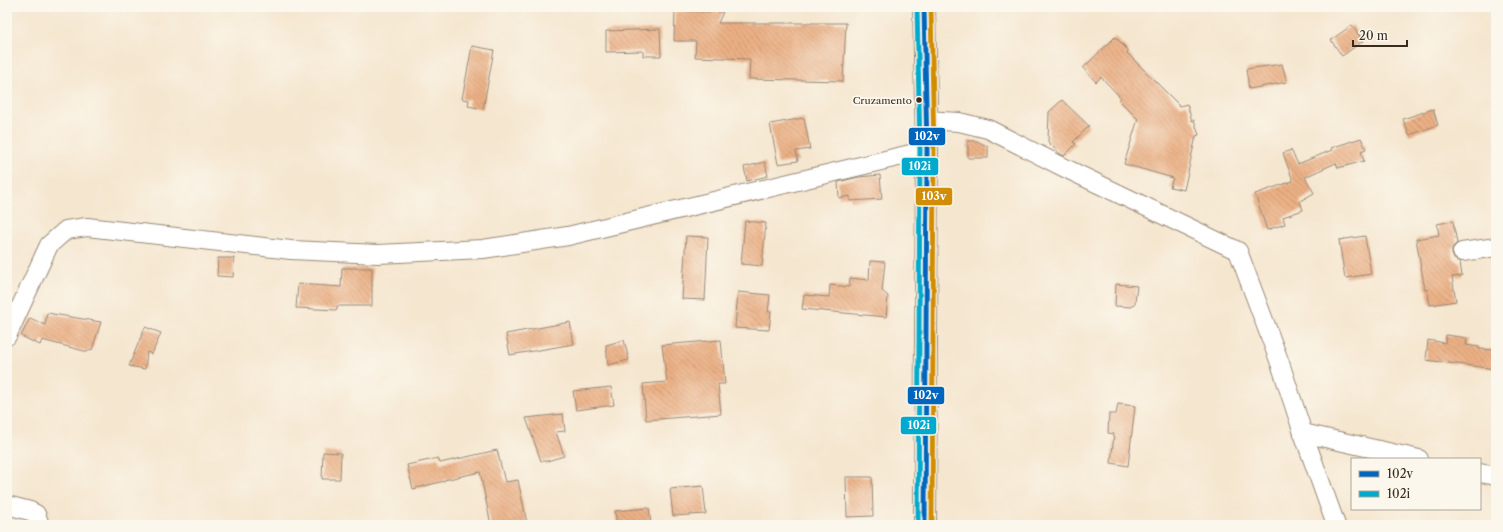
<svg xmlns="http://www.w3.org/2000/svg" width="1503" height="532" font-family="'Libre Caslon Text',serif">
	<defs>
		<pattern id="building-back-hatch" width="6" height="6" patternUnits="userSpaceOnUse"><rect width="6" height="6" fill="#ecb085"/><path d="M-1 5l2 2M0 0l6 6M5-1l2 2" fill="none" stroke="#c08f6c"/></pattern>
	</defs>
	<rect width="100%" height="100%" fill="#fbf7ec"/>
	<filter id="ink" filterUnits="userSpaceOnUse"><feTurbulence type="fractalNoise" baseFrequency=".025" numOctaves="2"/><feDisplacementMap in="SourceGraphic" scale="8" xChannelSelector="R" yChannelSelector="G"/><feConvolveMatrix kernelMatrix="1 2 1 2 8 2 1 2 1" color-interpolation-filters="sRGB"/></filter>
	<filter id="wash" filterUnits="userSpaceOnUse"><feTurbulence type="fractalNoise" baseFrequency=".012" numOctaves="4" result="noise"/><feDisplacementMap in="SourceGraphic" scale="16" xChannelSelector="R" yChannelSelector="G"/><feGaussianBlur stdDeviation="0.9" result="paint"/><feColorMatrix in="noise" values="0 0 0 0 0 0 0 0 0 0 0 0 0 0 0 0 0 1.4 0 .05"/><feComposite in="paint" operator="in"/></filter>
	<g filter="url(#wash)">
		<rect width="100%" height="100%" fill="#f5e6cf"/>
		<g id="blocks">
			<!-- building -->
			<g fill="url(#building-back-hatch)">
				<polygon points="675,11 723,12 718,23 846,23 843,81 749,79 750,59 695,57 696,41 674,41"/>
				<polygon points="1352,25 1363,41 1342,56 1331,40"/>
				<polygon points="660,29 661,56 643,56 643,51 606,52 606,31"/>
				<polygon points="1115,37 1129,51 1127,53 1180,106 1187,104 1192,121 1194,120 1199,135 1196,136 1184,190 1170,187 1173,178 1124,164 1138,119 1119,100 1121,98 1101,77 1096,82 1083,68"/>
				<polygon points="472,46 494,50 483,109 468,106 469,100 462,99"/>
				<polygon points="1282,64 1287,82 1249,89 1246,69"/>
				<polygon points="1062,100 1089,126 1073,142 1076,144 1064,156 1059,153 1048,142 1049,112"/>
				<polygon points="1433,109 1438,125 1409,135 1403,119"/>
				<polygon points="804,118 810,149 796,151 798,161 778,164 770,124"/>
				<polygon points="1361,138 1366,149 1361,151 1364,161 1338,168 1336,163 1305,177 1314,193 1300,201 1303,210 1283,217 1285,224 1267,230 1255,194 1293,181 1283,153 1291,150 1298,164 1332,150 1331,148"/>
				<polygon points="968,141 977,141 988,147 988,158 968,158"/>
				<polygon points="765,162 768,176 747,181 744,167"/>
				<polygon points="880,175 882,199 850,201 850,196 839,198 838,182 859,177"/>
				<polygon points="745,221 766,223 762,266 741,264"/>
				<polygon points="1453,221 1457,243 1452,248 1452,254 1454,259 1460,262 1462,276 1452,277 1456,301 1430,305 1427,289 1425,290 1416,239 1439,235 1437,224"/>
				<polygon points="686,236 708,237 705,300 682,299"/>
				<polygon points="1365,236 1371,274 1345,278 1339,240"/>
				<polygon points="218,258 234,258 233,277 217,276"/>
				<polygon points="870,261 885,262 882,291 888,296 886,317 802,309 804,295 829,297 830,285 849,287 850,278 869,280"/>
				<polygon points="342,268 372,268 372,306 337,306 337,310 296,308 298,284 341,287"/>
				<polygon points="1116,284 1137,286 1135,303 1131,307 1115,306"/>
				<polygon points="738,292 770,295 768,312 771,312 769,330 735,328"/>
				<polygon points="47,313 101,322 92,350 90,349 88,352 42,340 40,345 21,336 30,318 45,325"/>
				<polygon points="570,322 574,344 510,355 506,334"/>
				<polygon points="145,327 161,333 152,354 147,352 145,369 129,366"/>
				<polygon points="1446,335 1467,338 1466,345 1479,347 1479,349 1496,350 1496,369 1426,360 1428,340 1445,343"/>
				<polygon points="624,340 629,360 608,365 606,345"/>
				<polygon points="721,340 725,384 718,384 721,414 646,420 643,384 667,382 662,345"/>
				<polygon points="611,387 614,405 576,410 573,391"/>
				<polygon points="1118,404 1135,406 1128,466 1111,463 1114,434 1108,433 1109,414 1116,414"/>
				<polygon points="563,414 565,431 556,432 564,456 547,461 541,461 526,418"/>
				<polygon points="497,450 505,482 518,480 527,523 514,525 491,525 480,472 444,480 444,481 413,489 407,465 438,458 440,463"/>
				<polygon points="323,452 341,453 340,479 322,479"/>
				<polygon points="846,477 872,477 873,516 847,517"/>
				<polygon points="703,486 706,514 673,516 670,489"/>
				<polygon points="649,508 651,525 617,525 615,511"/>
			</g>
		</g>
	</g>
	<g filter="url(#ink)">
		<use href="#blocks" fill-opacity="0" stroke="#988876" stroke-width="1"/>
		<g fill="none" stroke-linecap="round" stroke-linejoin="round">
			<!-- minor casing -->
			<g stroke="#988876" stroke-width="20">
				<g id="minor">
					<polyline points="925,120 959,122 988,129 1065,168 1238,251 1280,363 1303,433 1336,525"/>
					<polyline points="1462,252 1496,247"/>
					<polyline points="7,336 49,245 66,230 87,227 291,250 378,254 483,249 568,236 927,150"/>
					<polyline points="1303,433 1419,459"/>
					<polyline points="1480,473 1496,476"/>
					<polyline points="7,505 30,511 36,514 40,525"/>
				</g>
			</g>
			<!-- secondary casing -->
			<g stroke="#988876" stroke-width="24">
				<polyline id="secondary" points="924,7 927,150 925,525"/>
			</g>
			<!-- minor -->
			<use href="#minor" stroke="#fff" stroke-width="18"/>
			<!-- secondary -->
			<use href="#secondary" stroke="#fce5d0" stroke-width="22"/>
			<!-- bus-1 casing -->
			<g stroke="#fbf7ec" stroke-width="8">
				<polyline id="bus-1" points="924,7 927,150 925,525"/>
			</g>
			<!-- bus-2 casing -->
			<g stroke="#fbf7ec" stroke-width="8">
				<polyline id="bus-2" points="917,7 920,150 918,525"/>
			</g>
			<!-- bus-3 casing -->
			<g stroke="#fbf7ec" stroke-width="8">
				<polyline id="bus-3" points="931,7 934,150 932,525"/>
			</g>
			<!-- bus-1 -->
			<use href="#bus-1" stroke="#0065bd" stroke-width="5"/>
			<!-- bus-2 -->
			<use href="#bus-2" stroke="#00a9ce" stroke-width="5"/>
			<!-- bus-3 -->
			<use href="#bus-3" stroke="#d18d06" stroke-width="5"/>
		</g>
	</g>
	<!-- markers -->
	<circle fill="#3b2a1e" stroke="#fbf7ec" stroke-width="1.5" cx="919" cy="100" r="3.5"/>
	<g text-anchor="middle" dominant-baseline="central" stroke-width="3.5" stroke-linejoin="round" paint-order="stroke">
		<!-- bus labels -->
		<g font-size="10" fill="#3b2a1e" stroke="#fbf7ec" text-anchor="end">
			<text x="912" y="100">Cruzamento</text>
		</g>
	</g>
	<g stroke="#fbf7ec" stroke-width="1.5">
		<rect x="908" y="127" width="38" height="19" rx="4" fill="#0065bd"/>
		<rect x="901" y="157" width="38" height="19" rx="4" fill="#00a9ce"/>
		<rect x="915" y="187" width="38" height="19" rx="4" fill="#d18d06"/>
		<rect x="907" y="386" width="38" height="19" rx="4" fill="#0065bd"/>
		<rect x="900" y="416" width="37" height="19" rx="4" fill="#00a9ce"/>
	</g>
	<g font-size="11" text-anchor="middle" font-weight="bold" fill="#fff">
		<text x="927" y="140">102v</text>
		<text x="920" y="170">102i</text>
		<text x="934" y="200">103v</text>
		<text x="926" y="399">102v</text>
		<text x="919" y="429">102i</text>
	</g>
	<!-- margin -->
	<rect width="1503" height="532" fill="none" stroke="#fbf7ec" stroke-width="24"/>
	<!-- legend -->
	<rect x="1351" y="458" width="130" height="52" fill="#fbf7ec" stroke="#aea59a"/>
	<rect x="1359" y="471" width="20" height="6" fill="#0065bd" stroke="#aea59a"/>
	<text x="1387" y="478" font-size="12" fill="#3b2a1e">102v</text>
	<rect x="1359" y="491" width="20" height="6" fill="#00a9ce" stroke="#aea59a"/>
	<text x="1387" y="498" font-size="12" fill="#3b2a1e">102i</text>
	<!-- scale -->
	<path d="M1353 40v6h54v-6" fill="none" stroke="#3b2a1e" stroke-width="2"/>
	<text x="1359" y="40" font-size="12" fill="#3b2a1e" stroke="#fbf7ec" stroke-width="3" paint-order="stroke">20 m</text>
</svg>
